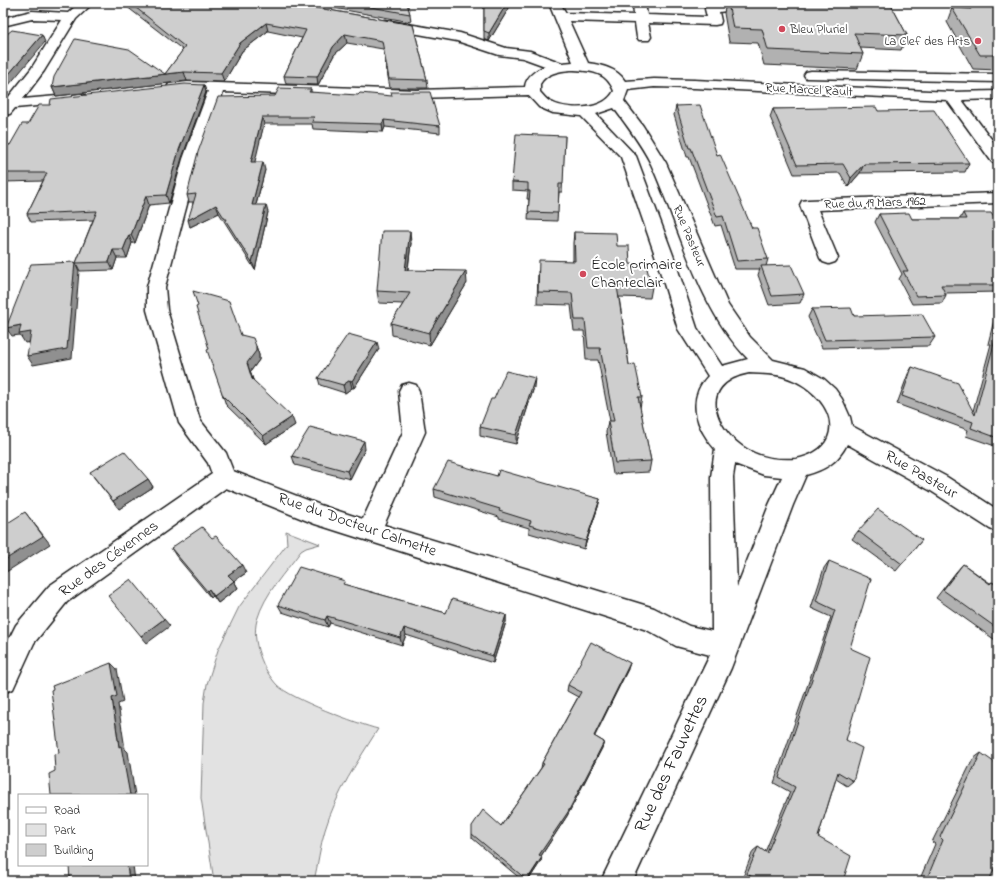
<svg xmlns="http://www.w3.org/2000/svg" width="1001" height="884" font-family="'Indie Flower',sans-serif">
	<rect width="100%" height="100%" fill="#fff"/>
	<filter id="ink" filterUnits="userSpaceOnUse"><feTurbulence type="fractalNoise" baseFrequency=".025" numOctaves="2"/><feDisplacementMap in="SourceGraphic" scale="8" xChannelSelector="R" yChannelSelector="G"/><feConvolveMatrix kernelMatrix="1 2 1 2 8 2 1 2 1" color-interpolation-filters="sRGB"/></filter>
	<g filter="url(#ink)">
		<!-- green -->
		<path fill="#e2e2e2" stroke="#7f7f7f" d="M 286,531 L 320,544 L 306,548 L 301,551 C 285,573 265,593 257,620 C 251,641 263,670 277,685 C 291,699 358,724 378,729 C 358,761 336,793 325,830 C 320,846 318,864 314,881 L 214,881 L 201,798 L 204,703 L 207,684 L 218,650 L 239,607 L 287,544 Z"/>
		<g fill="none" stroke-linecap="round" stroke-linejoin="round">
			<!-- minor casing -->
			<g stroke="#1c1c1c" stroke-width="3">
				<g id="minor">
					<polygon points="79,3 93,3 76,19 44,71 23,99 80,94 85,95 87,98 85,101 80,102 15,108 10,114 3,115 3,104 31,69 62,20 32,19 3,26 3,18 32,11 68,13"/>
					<path d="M 552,3 L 560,3 L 566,13 L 634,15 L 633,3 L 645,3 L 647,15 L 707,17 L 705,9 L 706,6 L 711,5 L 763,3 L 761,6 L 757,7 L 719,12 L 721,21 L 720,24 L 715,25 L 648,23 L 651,37 L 649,40 L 639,40 L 637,37 L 635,23 L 569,21 L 588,63 C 601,65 617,68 625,81 L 654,79 L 694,80 L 951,92 L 998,91 L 998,99 L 962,100 L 998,148 L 998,164 L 992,162 L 947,100 L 694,88 L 654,87 L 628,90 L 624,101 L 643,126 L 666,163 L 728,305 L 750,337 L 773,360 L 805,368 L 824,379 L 835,389 L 842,399 L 850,417 L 852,426 L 947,477 L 998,510 L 998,532 L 990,529 L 931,491 L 847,444 C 838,462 825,470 806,475 L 793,505 L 731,668 L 633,881 L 601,881 L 710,655 L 676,646 L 647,630 L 315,524 L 226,488 L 67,602 L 34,643 L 13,689 L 3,693 L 3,651 L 16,625 L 49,586 L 212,474 L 208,463 L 179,423 L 147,310 L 147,287 L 183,159 L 208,91 L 174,91 L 169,90 L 167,87 L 169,84 L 187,82 L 416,90 L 525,87 C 526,76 536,70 545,66 L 523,58 L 499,55 L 457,41 L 385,28 L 380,27 L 378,24 L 380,21 L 385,20 L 460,33 L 506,48 L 530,51 L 562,63 L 573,62 L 550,6 ZM 571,70 C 591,71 606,71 614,91 C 604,111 567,111 549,101 C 546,99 543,95 540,92 L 540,84 C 546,73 559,71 571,70 ZM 223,92 L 416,98 L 528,95 L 539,107 L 553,113 L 581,116 L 621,157 L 655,255 L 678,329 L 708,376 C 686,399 696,428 715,449 L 711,477 L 712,631 L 689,626 L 654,608 L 384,525 L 425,432 L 419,391 L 416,385 L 409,383 L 402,385 L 399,391 L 403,432 L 363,519 L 320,505 L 233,471 L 226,453 L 200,420 L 167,310 L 165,287 L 199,159 ZM 614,108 C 627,126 641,144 651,164 C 680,228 698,308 748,359 L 722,366 L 697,328 L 673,255 L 636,156 L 596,114 ZM 749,373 C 761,374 774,373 785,377 C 809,384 839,411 828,438 C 823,450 808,457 796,459 C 783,460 767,459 754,453 C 716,436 693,384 749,373 ZM 735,464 L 764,475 L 782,477 L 769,505 L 737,587 L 733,477 Z"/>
					<polygon points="811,71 998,74 998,82 806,78 804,75 806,72"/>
					<polygon points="998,193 998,203 818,210 838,258 835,262 829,264 823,262 820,258 800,205 802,201 808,200"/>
				</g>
			</g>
			<!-- minor -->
			<use href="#minor" fill="#fff" fill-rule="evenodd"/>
		</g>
		<!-- wall -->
		<g fill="#b1b1b1" stroke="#1c1c1c">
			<polygon points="122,3 290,3 413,25 427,80 428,88 390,88 383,49 347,43 334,55 318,85 286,84 284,76 302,38 268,31 242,51 224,82 187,81 56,96 52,87 165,74 183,50"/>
			<polygon points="306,3 408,3 407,4 410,14 411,22"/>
			<polygon points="484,3 512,3 489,41 484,39"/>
			<polygon points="726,3 890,3 907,35 901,50 860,48 863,54 857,69 764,65 758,43 729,42 724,13"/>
			<polygon points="961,3 998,3 998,70 973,69 947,22 952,8 962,9"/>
			<polygon points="204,85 206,92 182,158 169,203 149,205 135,243 132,243 127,258 117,258 113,270 80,271 76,263 93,220 31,222 27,214 43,181 4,182 3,184 3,145 10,145 28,124 50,105"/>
			<polygon points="311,89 311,92 440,126 440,133 385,127 383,132 313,129 312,124 264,124 254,162 265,170 256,205 268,212 255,270 219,213 190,227 193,202 189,202 187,195 275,96"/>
			<polygon points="676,106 717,155 752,228 768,259 766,266 804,294 800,303 769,305 758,275 760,269 735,269 721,225 715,226 689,157 687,157 674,115"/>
			<polygon points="773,109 878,111 969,163 965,172 860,173 848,187 840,173 794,174 770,117"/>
			<polygon points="565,136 562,192 559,192 557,221 528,220 529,199 527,199 528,191 512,190 512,182"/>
			<polygon points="963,213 998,224 998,292 945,293 946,295 942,303 912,304 899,279 902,274 875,222 879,214 912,219 960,219"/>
			<polygon points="574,232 617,246 630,264 652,287 650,298 619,297 629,365 642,397 640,408 651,461 649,472 613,474 606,432 608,421 610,421 598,360 586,360 584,331 574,331 571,305 537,304 538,271 573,261 573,243"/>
			<polygon points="411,243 408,270 467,283 430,345 392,335 391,323 403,304 379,303 377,291"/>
			<polygon points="998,304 998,447 966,436 968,430 897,404 908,374 912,367 973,411 991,344 988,344"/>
			<polygon points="812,309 854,316 935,337 929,346 822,348 808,317"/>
			<polygon points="241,335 256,346 259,355 259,360 250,372 253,380 295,425 266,444 226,405 223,396 209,349"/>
			<polygon points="379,349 354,388 352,388 345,393 320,385 318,378"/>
			<polygon points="534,387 516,444 480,436 480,427 494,399"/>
			<polygon points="365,449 350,479 295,465 292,456"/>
			<polygon points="90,472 148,479 153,487 119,509 96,480"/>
			<polygon points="497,476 600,499 598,507 584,549 529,533 529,528 499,519 499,517 435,497 434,489"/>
			<polygon points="858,531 922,540 896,571 852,539"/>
			<polygon points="212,538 246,573 234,581 238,588 218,603 213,596 211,598 176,556 171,548"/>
			<polygon points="829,561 850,648 846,740 853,781 847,786 836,779 818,837 843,881 749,881 743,877 753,851 758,847 765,852 790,792 774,783 831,617 811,608 824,568"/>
			<polygon points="963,564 990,583 992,582 998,586 998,642 936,598 956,572"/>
			<polygon points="346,585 446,613 506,615 506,622 493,663 406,635 402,645 330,623 328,627 282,612 278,605"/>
			<polygon points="628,669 594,736 604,742 602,748 567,816 541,856 541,861 528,881 523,881 472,838 472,834 501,826 541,768 542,763 578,697 567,691 568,685"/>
			<polygon points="981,753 995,798 989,881 919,881 935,844 932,842 973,759"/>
		</g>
		<!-- shaded-wall -->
		<g fill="#909090" stroke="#1c1c1c">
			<polygon points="507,3 512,3 489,41 489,33"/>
			<polygon points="266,23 268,31 242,51 224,82 221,73 240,43"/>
			<polygon points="345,34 347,43 334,55 318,85 317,77 333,47"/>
			<polygon points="42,35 45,42 3,92 3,81"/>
			<polygon points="184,72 187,81 56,96 52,87"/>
			<polygon points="204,85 206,92 182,158 169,203 166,195 179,150"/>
			<polygon points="262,117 264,124 253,170 251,162"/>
			<polygon points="384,120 385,127 383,132 382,124"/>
			<polygon points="263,162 265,170 254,212 252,205"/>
			<polygon points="864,164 860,173 848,187 851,178"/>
			<polygon points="146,196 149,205 135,243 131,235"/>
			<polygon points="216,205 219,213 190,227 188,220"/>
			<polygon points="266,205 268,212 255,270 252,262"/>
			<polygon points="410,231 411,243 406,282 405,270"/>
			<polygon points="129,235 132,243 127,258 123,250"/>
			<polygon points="113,250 117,258 113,270 109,262"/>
			<polygon points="75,262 79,271 72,358 33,365 27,356"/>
			<polygon points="466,271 467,283 430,345 429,333"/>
			<polygon points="21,325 31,332 36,341 25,343 20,335 12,336 6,328"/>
			<polygon points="377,342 379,349 354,388 352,381"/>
			<polygon points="256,346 259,355 259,360 250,372 256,388 247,363"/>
			<polygon points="535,378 534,387 516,444 516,435"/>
			<polygon points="350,380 352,388 345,393 343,385"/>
			<polygon points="292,417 295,425 266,444 263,436"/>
			<polygon points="364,441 365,449 350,479 347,471"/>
			<polygon points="148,479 153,487 119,509 113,501"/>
			<polygon points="600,499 598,507 584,549 586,541"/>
			<polygon points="25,512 50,544 3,574 3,561"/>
			<polygon points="242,565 246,573 232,582 228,575"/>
			<polygon points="234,581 238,588 218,603 214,596"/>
			<polygon points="209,589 213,596 211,598 207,591"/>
			<polygon points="506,615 506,622 493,663 493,656"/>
			<polygon points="327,616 330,623 328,627 325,620"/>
			<polygon points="164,619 170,626 147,643 141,636"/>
			<polygon points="404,628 406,635 402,645 400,638"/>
			<polygon points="111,663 117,669 123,702 118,704 125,749 128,752 135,795 130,795 119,747 112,698"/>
			<polygon points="630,663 628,669 592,742 594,736"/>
			<polygon points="604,742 602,748 567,816 539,859 539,855"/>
			<polygon points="542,857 541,861 528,881 527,881"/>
			<polygon points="127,865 133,865 135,881 129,881"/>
		</g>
		<!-- building -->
		<g fill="#cecece" stroke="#1c1c1c">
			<polygon points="130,3 290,3 413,25 427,80 389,79 382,41 345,34 333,47 317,77 284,76 306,30 266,23 240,43 221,73 184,72 52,87 54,77 75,39 129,49 165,74 185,47"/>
			<polygon points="348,3 407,3 410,14"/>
			<polygon points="484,3 507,3 489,33 484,31"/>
			<polygon points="728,3 890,3 907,35 854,33 863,54 768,50 762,29 733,28"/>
			<polygon points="970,3 998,3 998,55 980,55 952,8 971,9"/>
			<polygon points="12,30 42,35 3,81 3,37"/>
			<polygon points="185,84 204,85 179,150 166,195 146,196 131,235 129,235 123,250 113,250 109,262 76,263 97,211 27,214 47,173 3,173 3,145 10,145 22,124 28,124 39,105 50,105 51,99"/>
			<polygon points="279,88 311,89 309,92 358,95 360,93 392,96 391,92 430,92 440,126 384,120 382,124 312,122 314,117 262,117 251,162 263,162 252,205 266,205 252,262 226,221 227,219 225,219 216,205 188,220 196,194 187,195 198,152 218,97 275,96"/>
			<polygon points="700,105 717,155 720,154 752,228 757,228 768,259 737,261 723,216 717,217 691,148 689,148 676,106"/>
			<polygon points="876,107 878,111 934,110 969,163 864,164 851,178 843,164 797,165 773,109"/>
			<polygon points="516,134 565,136 563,184 559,184 558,213 528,212 530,191 528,191 528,183 512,182"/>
			<polygon points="909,213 912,219 966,219 963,213 991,213 998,224 998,285 941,285 946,295 916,296 903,271 908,271 879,214"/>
			<polygon points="382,231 410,231 405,270 466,271 429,333 391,323 410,293 377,291"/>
			<polygon points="574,232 616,233 617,246 629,246 630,264 646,265 652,287 617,286 629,365 635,364 642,397 638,397 651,461 615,463 608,421 614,421 600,348 588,348 585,320 575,320 572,293 538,292 539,260 575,261"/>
			<polygon points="75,262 67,349 27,356 31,332 19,334 21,325 6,328 31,264"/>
			<polygon points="791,265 804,294 772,296 761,266"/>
			<polygon points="193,291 229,301 241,335 253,338 256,346 256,351 247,363 252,379 292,417 263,436 223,396 207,350 209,349 196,307 198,306"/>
			<polygon points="851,308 854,316 922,314 935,337 825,340 812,309"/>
			<polygon points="998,317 998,438 971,428 973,422 902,396 912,367 958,383 975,415 996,336 993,336"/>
			<polygon points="348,334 377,342 352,381 350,380 343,385 318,378"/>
			<polygon points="506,371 535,378 516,435 480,427 491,399 494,399"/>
			<polygon points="310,427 364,441 347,471 292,456"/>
			<polygon points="124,451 148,479 113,501 90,472"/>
			<polygon points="448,462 497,476 499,470 600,499 586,541 529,525 531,521 499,511 500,509 434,489"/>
			<polygon points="878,509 922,540 902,564 858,531"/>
			<polygon points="25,512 43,536 3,561 3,526"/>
			<polygon points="202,527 212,538 216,536 242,565 228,575 234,581 214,596 209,589 207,591 171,548"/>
			<polygon points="829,561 871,579 850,648 870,657 846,740 862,748 853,781 838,772 818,837 851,856 843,881 760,881 747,874 758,847 767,853 795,787 779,778 835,610 816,601"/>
			<polygon points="963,564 990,584 992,582 998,586 998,629 943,590"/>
			<polygon points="299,567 345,581 343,584 446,613 452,599 506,615 493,656 404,628 400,638 327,616 325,620 278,605"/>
			<polygon points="131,579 164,619 141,636 108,596"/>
			<polygon points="591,642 630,663 594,736 604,742 568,812 539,855 542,857 527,880 472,834 472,826 483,810 501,826 544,764 542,763 581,692 568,685"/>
			<polygon points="111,663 117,696 112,698 119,747 121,746 130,795 51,795 49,774 55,771 54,754 59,753 51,690 53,689 52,686"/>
			<polygon points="981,753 998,765 998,791 995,798 998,801 998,860 989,881 926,881 943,840 940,837"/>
			<polygon points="69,865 127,865 129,881 70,881"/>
			<polygon points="423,875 428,881 417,881"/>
		</g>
	</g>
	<!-- markers -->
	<g fill="#d1495b" stroke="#fff" stroke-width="1.5">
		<circle cx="782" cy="29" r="4"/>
		<circle cx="978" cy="41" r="4"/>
		<circle cx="583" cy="274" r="4"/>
	</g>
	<g text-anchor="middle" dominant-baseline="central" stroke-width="4" stroke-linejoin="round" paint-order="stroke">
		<!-- far-poi labels -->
		<g font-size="13" fill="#1c1c1c" stroke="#fff" text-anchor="start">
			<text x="790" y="29">Bleu Pluriel</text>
			<text x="970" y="41" text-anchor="end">La Clef des Arts</text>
		</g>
		<!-- far-street labels -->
		<g font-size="13" fill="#1c1c1c" stroke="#fff">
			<text transform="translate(809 90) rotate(3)">Rue Marcel Rault</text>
			<text transform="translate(875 203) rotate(-2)">Rue du 19 Mars 1962</text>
			<text transform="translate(689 236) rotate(67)">Rue Pasteur</text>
		</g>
		<!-- poi labels -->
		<g font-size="16" fill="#1c1c1c" stroke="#fff" text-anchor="start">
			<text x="591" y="265">École primaire<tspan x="591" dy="18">Chanteclair</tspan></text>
		</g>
		<!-- street labels -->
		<g font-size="16" fill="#1c1c1c" stroke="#fff">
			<text transform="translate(921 475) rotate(30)">Rue Pasteur</text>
			<text transform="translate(357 525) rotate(19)">Rue du Docteur Calmette</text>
			<text transform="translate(109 559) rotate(-36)">Rue des Cévennes</text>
		</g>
		<!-- near-street labels -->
		<g font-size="19" fill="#1c1c1c" stroke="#fff">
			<text transform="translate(672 764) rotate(-65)">Rue des Fauvettes</text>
		</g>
	</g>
	<!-- margin -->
	<rect width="1001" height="884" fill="none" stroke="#fff" stroke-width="16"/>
	<rect x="8" y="8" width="985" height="868" fill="none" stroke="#1c1c1c" stroke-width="1.5" filter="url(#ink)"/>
	<!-- legend -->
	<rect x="18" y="794" width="130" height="72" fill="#ffffff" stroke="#a4a4a4"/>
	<rect x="26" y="807" width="20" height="6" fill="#ffffff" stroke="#a4a4a4"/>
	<text x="54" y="814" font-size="12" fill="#1c1c1c">Road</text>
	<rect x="26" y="824" width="20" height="12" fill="#e2e2e2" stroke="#a4a4a4"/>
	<text x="54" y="834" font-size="12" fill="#1c1c1c">Park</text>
	<rect x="26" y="844" width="20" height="12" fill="#cecece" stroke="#a4a4a4"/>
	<text x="54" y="854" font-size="12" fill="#1c1c1c">Building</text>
</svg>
